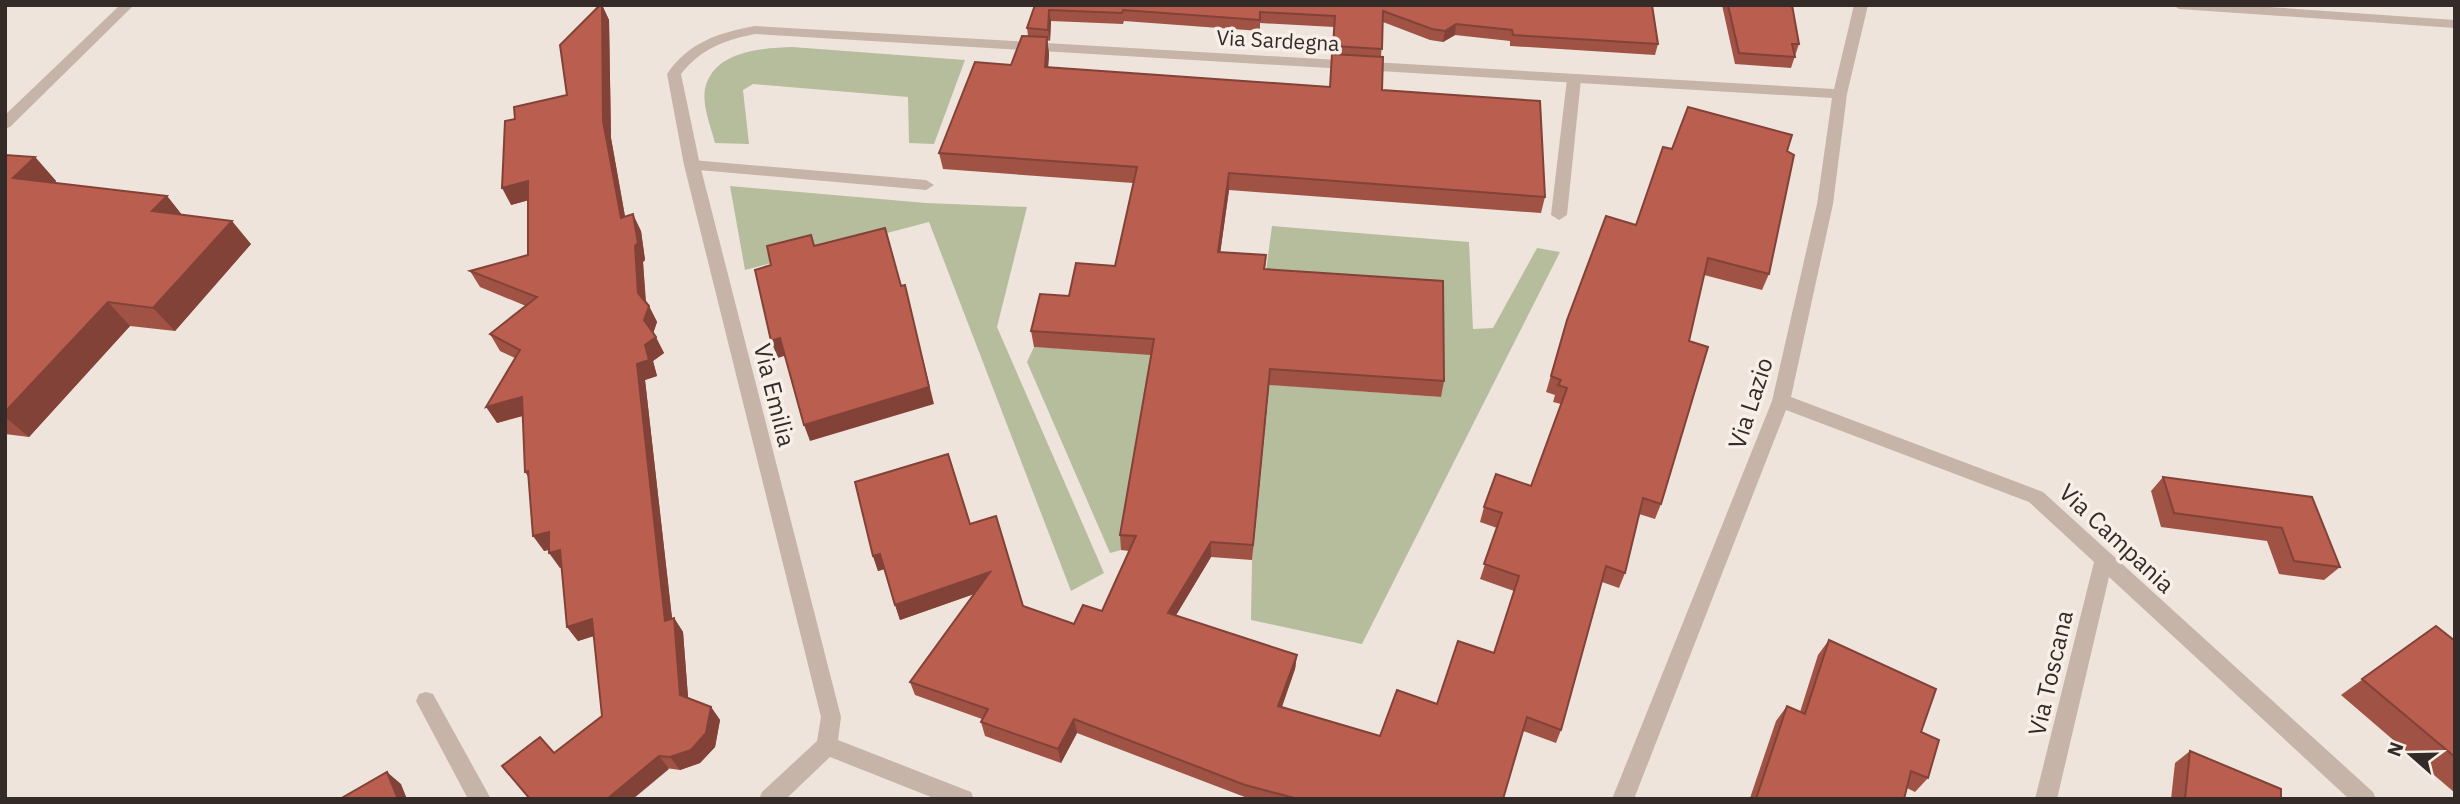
<svg xmlns="http://www.w3.org/2000/svg" width="2460" height="804" font-family="'IBM Plex Sans',sans-serif">
	<rect width="100%" height="100%" fill="#efe4dc"/>
	<!-- green -->
	<g fill="#b5bd9d">
		<path d="M 792,47 L 965,60 L 934,144 L 909,143 L 908,97 L 753,84 L 743,90 L 749,144 L 715,143 C 711,127 702,106 705,89 C 713,51 761,48 792,47 Z"/>
		<polygon points="730,186 926,203 1027,207 997,327 1104,573 1071,591 929,222 745,270"/>
		<polygon points="1272,226 1469,242 1473,329 1493,328 1537,248 1560,252 1362,644 1251,620 1252,560 1268,398 1223,381 1441,397 1264,286"/>
		<polygon points="1034,347 1155,353 1121,550 1110,553 1027,362"/>
	</g>
	<g fill="none" stroke-linecap="round" stroke-linejoin="round">
		<!-- lane -->
		<g fill="#c6b4a9" fill-rule="evenodd">
			<polygon points="1574,75 1581,79 1567,215 1559,220 1551,215 1567,79"/>
			<polygon points="692,160 926,180 934,185 926,190 687,169 684,165 687,161"/>
			<polygon points="426,692 433,694 491,799 468,799 416,701 419,694"/>
		</g>
		<!-- street -->
		<g fill="#c6b4a9" fill-rule="evenodd">
			<polygon points="120,5 134,5 10,127 5,129 5,115"/>
			<path d="M 1854,5 L 1868,5 L 1847,94 L 1833,204 L 1791,397 L 2043,492 L 2373,792 L 2376,799 L 2349,799 L 2109,577 L 2057,799 L 2035,799 L 2094,562 L 2029,502 L 1786,410 L 1634,799 L 1612,799 L 1772,401 L 1817,204 L 1832,98 L 755,34 C 724,40 701,49 681,74 L 700,165 L 841,717 L 838,740 L 971,792 L 974,799 L 936,799 L 830,757 L 786,799 L 759,799 L 762,792 L 817,741 L 821,717 L 684,165 L 667,74 C 689,42 718,33 755,26 L 1834,89 Z"/>
			<polygon points="2173,5 2241,5 2455,20 2455,28 2179,9"/>
		</g>
	</g>
	<!-- wall -->
	<g fill="#a05244" fill-rule="evenodd">
		<polygon points="600,5 602,5 609,20 611,138 625,216 641,231 645,260 643,262 646,301 649,306 657,322 653,333 664,353 653,361 657,376 645,380 672,619 674,618 683,632 688,698 711,707 720,720 715,747 700,763 680,770 554,753 602,716 594,636 578,641 567,627 562,568 560,568 549,550 544,551 529,478 525,472 523,416 497,423 515,358 500,351 490,334 526,306 480,287 470,271 528,255 528,200 511,205 515,119 567,95"/>
		<path d="M 1035,5 L 1652,5 L 1658,44 L 1655,55 L 1510,46 L 1510,41 L 1455,35 L 1443,42 L 1430,40 L 1383,22 L 1381,57 L 1382,90 L 1545,197 L 1541,213 L 1229,190 L 1220,253 L 1266,255 L 1265,270 L 1444,381 L 1441,397 L 1269,385 L 1252,560 L 1211,557 L 1176,615 L 1297,655 L 1295,669 L 1282,707 L 1380,736 L 1437,704 L 1494,653 L 1514,591 L 1480,579 L 1497,528 L 1480,522 L 1484,507 L 1531,486 L 1561,404 L 1553,402 L 1555,395 L 1546,392 L 1567,320 L 1636,225 L 1672,149 L 1787,151 L 1769,274 L 1762,290 L 1704,275 L 1689,341 L 1661,504 L 1655,519 L 1639,514 L 1625,573 L 1619,588 L 1602,582 L 1561,730 L 1556,743 L 1523,731 L 1503,799 L 1250,799 L 1077,733 L 1061,763 L 985,736 L 981,722 L 982,719 L 915,695 L 910,682 L 974,594 L 900,620 L 884,569 L 878,571 L 873,556 L 970,524 L 1023,606 L 1074,624 L 1102,611 L 1129,551 L 1121,550 L 1120,535 L 1151,355 L 1034,347 L 1031,331 L 1069,296 L 1115,266 L 1133,183 L 943,169 L 939,153 L 1011,65 L 1028,36 L 1027,28 ZM 1051,21 L 1123,24 L 1124,21 L 1260,31 L 1260,23 L 1334,27 L 1330,87 L 1048,68 L 1049,54 L 1047,40 L 1050,41 Z"/>
		<polygon points="1722,5 1792,5 1799,44 1791,68 1735,64"/>
		<polygon points="5,155 35,157 56,181 55,183 167,196 182,215 251,244 175,331 130,326 29,437 5,434"/>
		<polygon points="2163,477 2312,497 2340,567 2324,580 2279,574 2267,541 2161,527 2151,491"/>
		<polygon points="2436,626 2455,641 2455,793 2341,695"/>
		<polygon points="1829,640 1921,732 1928,778 1915,792 1907,788 1904,799 1749,799 1750,798 1776,721 1787,706 1800,712 1818,655"/>
		<polygon points="2190,751 2281,799 2171,799 2175,763"/>
	</g>
	<!-- shaded-wall -->
	<g fill="#824237">
		<polygon points="602,5 609,20 611,138 628,234 621,218 603,121"/>
		<polygon points="1049,10 1051,21 1050,41 1048,30"/>
		<polygon points="1456,24 1455,35 1443,42 1445,31"/>
		<polygon points="1047,37 1049,54 1047,84 1045,67"/>
		<polygon points="35,157 56,181 35,202 13,178"/>
		<polygon points="1229,173 1229,190 1218,269 1218,252"/>
		<polygon points="528,181 537,198 511,205 502,188"/>
		<polygon points="167,196 186,220 152,211"/>
		<polygon points="633,214 641,231 645,260 643,262 646,309 638,293"/>
		<polygon points="232,221 251,244 175,331 153,308"/>
		<polygon points="108,302 130,326 29,437 5,417 5,412"/>
		<polygon points="909,302 934,404 810,441 804,425"/>
		<polygon points="649,306 657,322 652,337 644,320"/>
		<polygon points="656,337 664,353 653,361 657,376 645,380 674,635 665,621 637,364 645,345"/>
		<polygon points="780,338 787,355 778,358 771,341"/>
		<polygon points="1270,369 1269,385 1252,560 1253,545"/>
		<polygon points="522,397 532,413 497,423 486,407"/>
		<polygon points="549,532 559,547 544,551 533,536"/>
		<polygon points="1211,542 1211,557 1169,627 1168,613"/>
		<polygon points="560,550 571,565 560,568 549,553"/>
		<polygon points="880,554 885,569 878,571 873,556"/>
		<polygon points="990,572 994,587 900,620 895,605"/>
		<polygon points="674,618 683,632 689,709 680,695"/>
		<polygon points="592,619 603,633 578,641 567,627"/>
		<polygon points="1297,655 1295,669 1277,720 1278,706"/>
		<polygon points="711,707 720,720 715,747 700,763 680,770 670,757"/>
		<polygon points="1074,719 1077,733 1061,763 1058,749"/>
		<polygon points="659,756 669,769 633,799 607,799"/>
		<polygon points="387,772 401,784 407,799 398,799"/>
	</g>
	<!-- building -->
	<g fill="#ba5f4f" stroke="#824237" stroke-width="2">
		<polygon points="600,5 602,5 603,121 621,218 633,214 638,243 635,246 638,293 649,306 644,320 656,337 645,345 649,360 637,364 665,621 674,618 680,695 711,707 706,733 691,750 670,757 659,756 607,799 530,799 502,766 540,737 554,753 602,716 592,619 567,627 560,550 549,553 549,532 533,536 528,471 525,472 522,397 486,407 520,350 490,334 537,297 470,271 528,255 528,181 502,188 505,121 515,119 514,107 567,95 560,45"/>
		<polygon points="1035,5 1652,5 1658,44 1513,35 1512,30 1456,24 1445,31 1432,29 1383,11 1382,49 1333,46 1335,16 1260,12 1260,20 1123,10 1122,13 1049,10 1048,30 1027,28"/>
		<polygon points="1728,5 1792,5 1799,44 1792,44 1795,57 1739,53"/>
		<polygon points="1022,36 1047,37 1045,67 1330,87 1332,54 1383,57 1382,90 1540,101 1545,197 1229,173 1218,252 1266,255 1264,269 1443,281 1444,381 1270,369 1253,545 1211,542 1168,613 1297,655 1278,706 1380,736 1397,690 1437,704 1458,641 1494,653 1519,576 1484,564 1502,513 1484,507 1496,474 1531,486 1567,388 1558,385 1561,380 1551,376 1567,320 1606,216 1636,225 1663,147 1672,149 1688,107 1792,135 1787,151 1794,155 1769,274 1708,258 1689,341 1708,347 1661,504 1643,498 1625,573 1606,566 1561,730 1527,717 1503,799 1298,799 1245,785 1074,719 1058,749 981,722 988,709 910,682 990,572 895,605 880,554 873,556 855,482 948,454 970,524 996,516 1023,606 1074,624 1083,605 1102,611 1136,536 1120,535 1154,339 1031,331 1040,294 1069,296 1076,263 1115,266 1137,167 939,153 975,62 1011,65"/>
		<polygon points="5,155 35,157 13,178 167,196 152,211 232,221 153,308 108,302 5,412"/>
		<polygon points="885,228 901,286 905,285 929,387 804,425 780,338 771,341 755,270 771,265 767,246 811,235 814,246"/>
		<polygon points="2163,477 2312,497 2340,567 2294,561 2282,528 2174,513"/>
		<polygon points="2436,626 2455,641 2455,757 2362,679"/>
		<polygon points="1829,640 1936,689 1921,732 1939,740 1928,778 1911,771 1904,799 1756,799 1787,706 1805,714"/>
		<polygon points="2190,751 2281,789 2281,799 2185,799"/>
		<polygon points="387,772 398,799 340,799"/>
	</g>
	<g text-anchor="middle" dominant-baseline="central" stroke-width="7" stroke-linejoin="round" paint-order="stroke">
		<!-- far-street labels -->
		<g font-size="21" fill="#342b28" stroke="#f7efe8">
			<text transform="translate(1278 40) rotate(3)">Via Sardegna</text>
		</g>
		<!-- street labels -->
		<g font-size="24" fill="#342b28" stroke="#f7efe8">
			<text transform="translate(775 395) rotate(76)">Via Emilia</text>
			<text transform="translate(1750 403) rotate(-72)">Via Lazio</text>
			<text transform="translate(2117 538) rotate(43)">Via Campania</text>
			<text transform="translate(2050 673) rotate(-77)">Via Toscana</text>
		</g>
	</g>
	<!-- border -->
	<rect width="2460" height="804" fill="none" stroke="#342b28" stroke-width="14"/>
	<!-- north arrow -->
	<g transform="translate(2411 755) rotate(290)" stroke="#f7efe8" stroke-width="5" paint-order="stroke">
	<path d="M0-5L12 26L0 18L-12 26Z" fill="#342b28"/>
	<text y="-10" font-size="19" font-weight="bold" text-anchor="middle" fill="#342b28">N</text>
	</g>
</svg>
